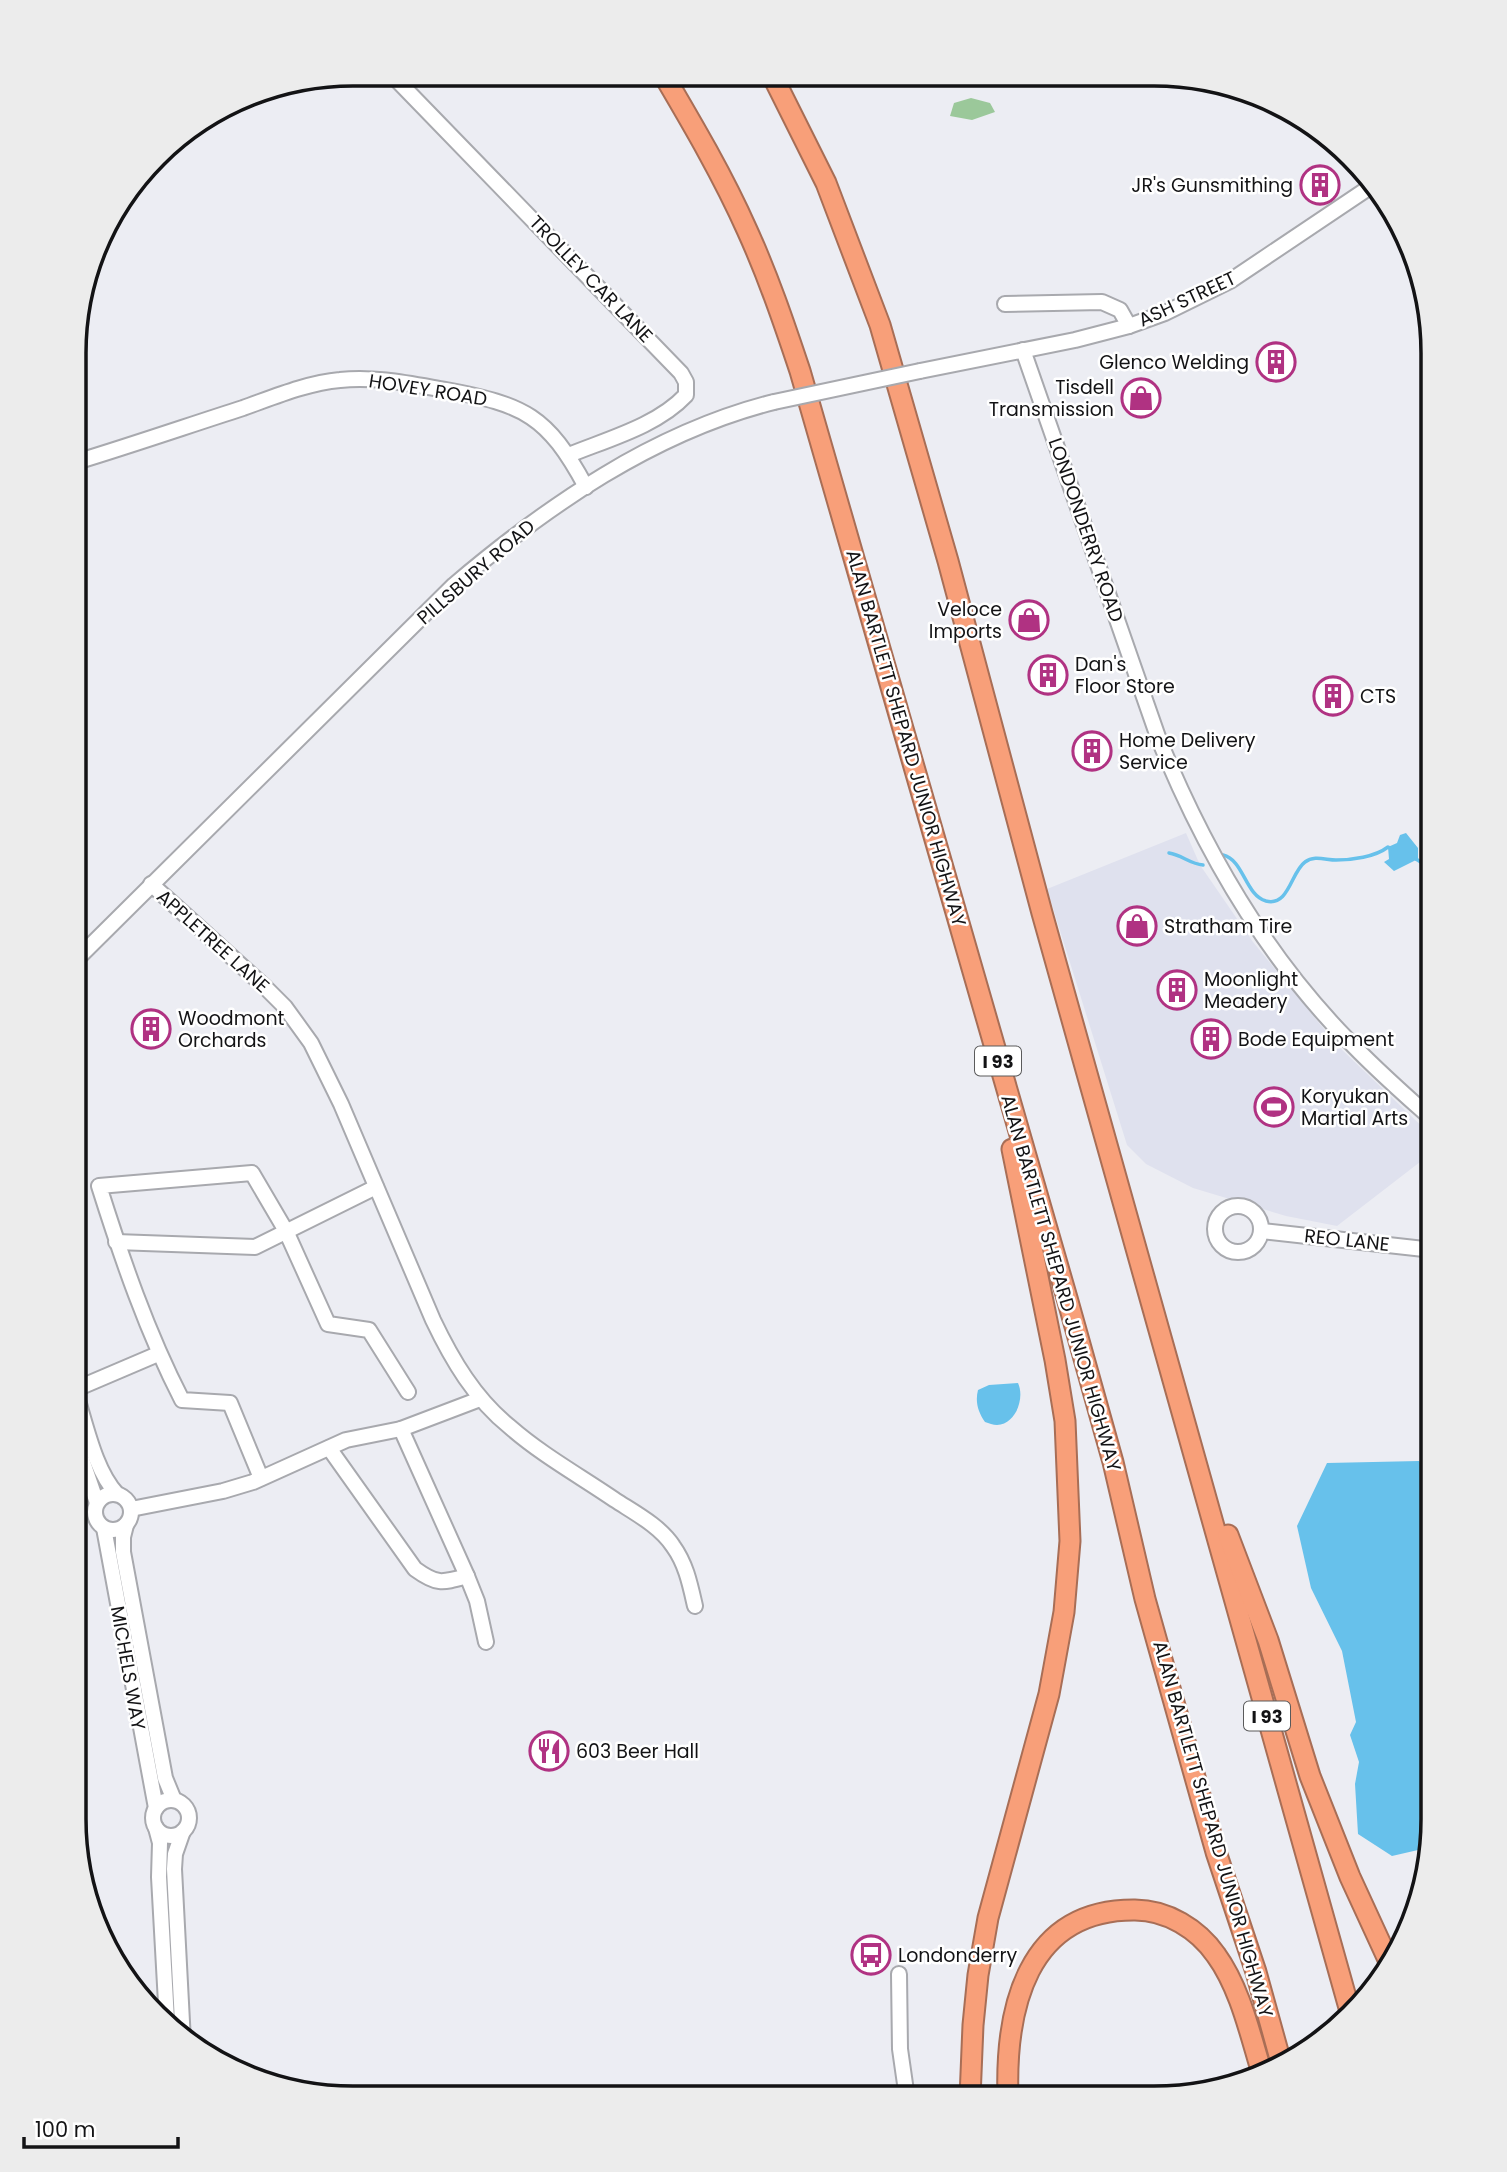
<svg xmlns="http://www.w3.org/2000/svg" width="1507" height="2172" font-family="Poppins,sans-serif">
	<rect width="100%" height="100%" fill="#ecedf3"/>
	<!-- built -->
	<polygon fill="#dfe1ee" points="1186,833 1200,865 1253,942 1337,1045 1433,1137 1433,1152 1337,1226 1286,1216 1193,1188 1146,1164 1127,1145 1047,889"/>
	<!-- green -->
	<polygon fill="#9bc89a" points="971,98 990,103 995,112 972,120 950,116 954,103"/>
	<!-- water -->
	<g fill="#67c1eb">
		<polygon points="1406,833 1418,848 1418,859 1394,871 1384,862 1389,859 1388,847 1397,843 1400,835"/>
		<path d="M 1018,1383 C 1025,1398 1016,1424 997,1425 C 993,1425 989,1423 985,1422 C 978,1412 975,1402 978,1390 L 989,1385 Z"/>
		<polygon points="1419,1461 1433,1479 1433,1838 1431,1847 1392,1856 1358,1834 1355,1784 1359,1762 1350,1735 1356,1722 1342,1651 1311,1588 1297,1526 1327,1463"/>
	</g>
	<g fill="none" stroke-linecap="round" stroke-linejoin="round">
		<!-- stream -->
		<g stroke="#67c1eb" stroke-width="3.5">
			<path d="M 1169,853 C 1182,855 1190,864 1203,865"/>
			<path d="M 1223,855 C 1244,860 1245,895 1266,901 C 1289,907 1291,872 1305,862 C 1314,855 1326,860 1336,860 C 1352,860 1375,857 1388,847 L 1392,849"/>
			<polyline points="1416,859 1433,870"/>
		</g>
		<!-- minor casing -->
		<g stroke="#a8a9ae" stroke-width="18">
			<g id="minor">
				<path d="M 391,74 L 681,373 L 686,382 L 686,395 C 657,426 608,439 569,455"/>
				<polyline points="1005,304 1102,302 1120,310 1129,326"/>
				<path d="M 1023,350 L 1158,737 C 1203,848 1263,953 1347,1039 C 1374,1068 1404,1094 1433,1120"/>
				<polyline points="920,371 1075,340 1129,326 1165,313 1230,281 1370,187"/>
				<path d="M 76,462 C 132,445 187,426 243,408 C 274,397 307,383 340,380 C 375,376 411,384 446,390 C 525,405 547,415 586,487"/>
				<path d="M 151,884 L 266,988 L 285,1007 L 311,1043 L 341,1104 L 433,1320 C 452,1360 475,1399 510,1427 C 542,1455 580,1476 615,1500 C 635,1513 660,1526 673,1546 C 686,1564 690,1584 695,1606"/>
				<path d="M 75,961 L 454,585 C 547,506 654,432 774,402"/>
				<circle cx="1238" cy="1229" r="23"/>
				<polyline points="1262,1231 1433,1250"/>
				<polyline points="116,1242 255,1247 376,1187"/>
				<polyline points="83,1386 158,1354"/>
				<path d="M 74,1388 C 85,1420 94,1470 117,1494"/>
				<polyline points="401,1429 467,1576 477,1601 486,1642"/>
				<polyline points="74,1436 97,1503"/>
				<path d="M 329,1448 L 415,1569 C 437,1585 442,1583 467,1576"/>
				<path d="M 261,1478 L 230,1403 L 182,1400 C 147,1332 122,1259 99,1186 L 252,1173 L 286,1231 L 328,1324 L 369,1330 L 408,1392"/>
				<circle cx="113" cy="1512" r="18"/>
				<polyline points="131,1509 223,1491 253,1482 346,1440 401,1429 480,1399"/>
				<polyline points="126,1525 123,1537 123,1552 165,1778 174,1800"/>
				<polyline points="104,1528 156,1808"/>
				<circle cx="171" cy="1818" r="18"/>
				<polyline points="156,1828 160,1843 159,1877 167,2021"/>
				<polyline points="183,1831 175,1854 174,1869 183,2041"/>
				<polyline points="899,1974 900,2049 907,2098"/>
			</g>
		</g>
		<!-- highway casing -->
		<g stroke="#a86e56" stroke-width="23">
			<g id="highway">
				<path d="M 663,74 C 693,125 723,176 747,230 C 768,276 784,323 800,371 L 1067,1298 L 1113,1462 L 1145,1599 L 1216,1852 L 1256,1972 L 1282,2066"/>
				<polyline points="772,75 826,183 880,325 948,561 1042,913 1351,2015"/>
				<polyline points="1228,1535 1268,1640 1310,1776 1350,1877 1391,1966"/>
				<polyline points="970,2098 973,2025 978,1975 988,1918 1049,1694 1064,1612 1070,1541 1065,1421 1055,1360 1012,1149"/>
				<path d="M 1008,2098 C 1005,2010 1026,1909 1135,1910 C 1167,1910 1198,1929 1216,1955 C 1240,1988 1250,2034 1262,2073"/>
			</g>
		</g>
		<!-- minor -->
		<use href="#minor" stroke="#fff" stroke-width="14"/>
		<!-- highway -->
		<use href="#highway" stroke="#f89f79" stroke-width="19"/>
		<!-- minor-bridge casing -->
		<g stroke="#a8a9ae" stroke-width="18" stroke-linecap="butt">
			<polyline id="minor-bridge" points="774,402 920,371"/>
		</g>
		<!-- minor-bridge -->
		<use href="#minor-bridge" stroke="#fff" stroke-width="14"/>
	</g>
	<!-- icons -->
	<defs>
		<g id="building-ring" transform="scale(2.0125)"><circle r="9.5" fill="#fff" stroke="#b03282" stroke-width="1.5"/><path d="M-4-6H4V6H1V3H-1V6H-4ZM-2.5-4.3h1.7v1.8h-1.7ZM.8-4.3h1.7v1.8H.8ZM-2.5-1h1.7V.8h-1.7ZM.8-1h1.7V.8H.8Z" fill="#b03282"/></g>
		<g id="shop-ring" transform="scale(2.0125)"><circle r="9.5" fill="#fff" stroke="#b03282" stroke-width="1.5"/><path d="M-5-2.5h2.3a2.7 3.5 0 0 1 5.4 0H5L5.5 6h-11ZM-1.5-2.5h3a1.5 2.3 0 0 0-3 0Z" fill="#b03282"/></g>
		<g id="stadium-ring" transform="scale(2.0125)"><circle r="9.5" fill="#fff" stroke="#b03282" stroke-width="1.5"/><path d="M0-5a6.5 5 0 1 0 0 10a6.5 5 0 1 0 0-10ZM-3.5-1.8h7v3.6h-7Z" fill="#b03282"/></g>
		<g id="restaurant-ring" transform="scale(2.0125)"><circle r="9.5" fill="#fff" stroke="#b03282" stroke-width="1.5"/><path d="M-5-6h1v4h1v-4h1v4h1v-4h1v5L-1.5 .5V6h-2V.5L-5-1ZM5-6V6H3V1.5H1.5Q1.5-4 5-6Z" fill="#b03282"/></g>
		<g id="bus-ring" transform="scale(2.0125)"><circle r="9.5" fill="#fff" stroke="#b03282" stroke-width="1.5"/><path d="M-5-6H5V4H4V6H2V4H-2V6H-4V4H-5ZM-3.5-4V0h7V-4ZM-3.5 1.2v1.5H-2V1.2ZM2 1.2v1.5H3.5V1.2Z" fill="#b03282"/></g>
	</defs>
	<g fill-rule="evenodd">
		<use href="#building-ring" x="1320" y="185"/>
		<use href="#building-ring" x="1276" y="362"/>
		<use href="#shop-ring" x="1141" y="398"/>
		<use href="#shop-ring" x="1029" y="620"/>
		<use href="#building-ring" x="1048" y="675"/>
		<use href="#building-ring" x="1333" y="696"/>
		<use href="#building-ring" x="1092" y="751"/>
		<use href="#shop-ring" x="1137" y="926"/>
		<use href="#building-ring" x="1177" y="990"/>
		<use href="#building-ring" x="151" y="1029"/>
		<use href="#building-ring" x="1211" y="1039"/>
		<use href="#stadium-ring" x="1274" y="1107"/>
		<use href="#restaurant-ring" x="549" y="1751"/>
		<use href="#bus-ring" x="871" y="1955"/>
	</g>
	<g text-anchor="middle" dominant-baseline="central" stroke-width="5" stroke-linejoin="round" paint-order="stroke">
		<!-- shield labels -->
		<g fill="#fff" stroke="#5a5a5b" stroke-width="2">
			<rect x="975" y="1046.5" width="46" height="29" rx="5"/>
			<rect x="1244" y="1701.5" width="46" height="29" rx="5"/>
		</g>
		<g font-size="18" font-weight="bold" fill="#131315">
			<text x="998" y="1061">I 93</text>
			<text x="1267" y="1716">I 93</text>
		</g>
		<!-- poi labels -->
		<g font-size="19" fill="#131315" stroke="#fff" text-anchor="start">
			<text x="1293" y="185" text-anchor="end">JR's Gunsmithing</text>
			<text x="1249" y="362" text-anchor="end">Glenco Welding</text>
			<text x="1114" y="387" text-anchor="end">Tisdell<tspan x="1114" dy="22">Transmission</tspan></text>
			<text x="1002" y="609" text-anchor="end">Veloce<tspan x="1002" dy="22">Imports</tspan></text>
			<text x="1075" y="664">Dan's<tspan x="1075" dy="22">Floor Store</tspan></text>
			<text x="1360" y="696">CTS</text>
			<text x="1119" y="740">Home Delivery<tspan x="1119" dy="22">Service</tspan></text>
			<text x="1164" y="926">Stratham Tire</text>
			<text x="1204" y="979">Moonlight<tspan x="1204" dy="22">Meadery</tspan></text>
			<text x="178" y="1018">Woodmont<tspan x="178" dy="22">Orchards</tspan></text>
			<text x="1238" y="1039">Bode Equipment</text>
			<text x="1301" y="1096">Koryukan<tspan x="1301" dy="22">Martial Arts</tspan></text>
			<text x="576" y="1751">603 Beer Hall</text>
			<text x="898" y="1955">Londonderry</text>
		</g>
		<!-- street labels -->
		<g font-size="19" fill="#131315" stroke="#fff">
			<text transform="translate(591 279) rotate(46)">TROLLEY CAR LANE</text>
			<text transform="translate(1187 299) rotate(-25)">ASH STREET</text>
			<text transform="translate(428 390) rotate(9)">HOVEY ROAD</text>
			<text transform="translate(1086 530) rotate(71)">LONDONDERRY ROAD</text>
			<text transform="translate(476 572) rotate(-41)">PILLSBURY ROAD</text>
			<text transform="translate(906 738) rotate(74)">ALAN BARTLETT SHEPARD JUNIOR HIGHWAY</text>
			<text transform="translate(213 941) rotate(42)">APPLETREE LANE</text>
			<text transform="translate(1347 1240) rotate(6)">REO LANE</text>
			<text transform="translate(1061 1283) rotate(74)">ALAN BARTLETT SHEPARD JUNIOR HIGHWAY</text>
			<text transform="translate(128 1668) rotate(80)">MICHELS WAY</text>
			<text transform="translate(1213 1829) rotate(74)">ALAN BARTLETT SHEPARD JUNIOR HIGHWAY</text>
		</g>
	</g>
	<!-- crop -->
	<path d="M0 0H1507V2172H0ZM353 86H1154A267 267 0 0 1 1421 353V1819A267 267 0 0 1 1154 2086H353A267 267 0 0 1 86 1819V353A267 267 0 0 1 353 86Z" fill="#ececec" fill-rule="evenodd"/>
	<path fill="none" stroke="#131315" stroke-width="3.5" d="M353 86H1154A267 267 0 0 1 1421 353V1819A267 267 0 0 1 1154 2086H353A267 267 0 0 1 86 1819V353A267 267 0 0 1 353 86Z"/>
	<!-- scale -->
	<path d="M24 2137v10h154v-10" fill="none" stroke="#131315" stroke-width="3.5"/>
	<text x="35" y="2137" font-size="21" fill="#131315" stroke="#ffffff" stroke-width="5" paint-order="stroke">100 m</text>
</svg>
